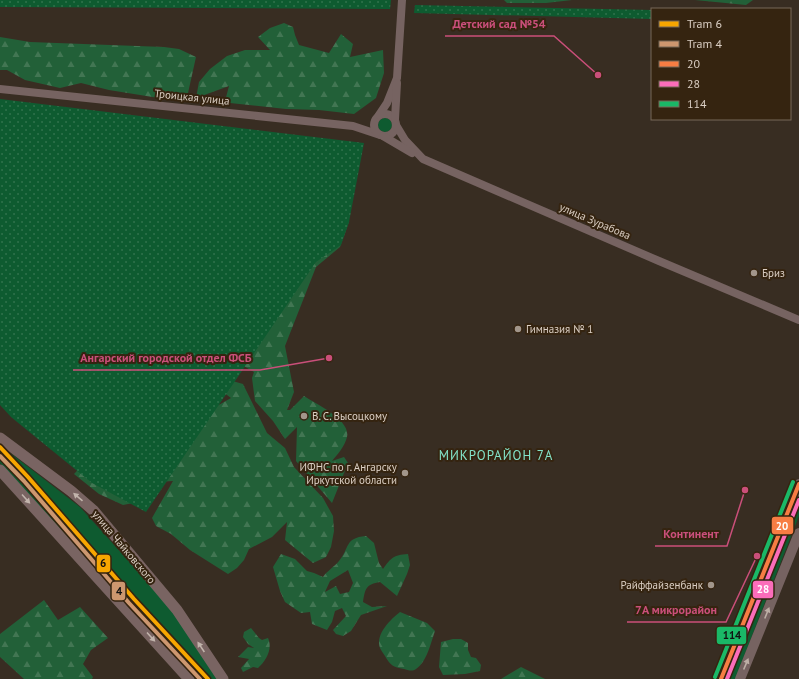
<svg xmlns="http://www.w3.org/2000/svg" width="799" height="679" font-family="'PT Sans',sans-serif">
	<defs>
		<pattern id="forest-firs" width="22" height="20" patternUnits="userSpaceOnUse"><rect width="22" height="20" fill="#226038"/><path d="M5 1l3.5 6h-7zM16 11l3.5 6h-7z" fill="#427653"/></pattern>
		<pattern id="park-dots" width="8" height="8" patternUnits="userSpaceOnUse"><rect width="8" height="8" fill="#0e5b30"/><path d="M2 2h.1M6 6h.1" fill="none" stroke="#30724c" stroke-width="1.8" stroke-linecap="round"/></pattern>
	</defs>
	<rect width="100%" height="100%" fill="#382d22"/>
	<!-- grass -->
	<g fill="#0e5b30">
		<circle cx="385" cy="125" r="7"/>
		<polygon points="0,445 80,507 159,595 196,641 219,679 195,679 0,463"/>
		<polygon points="799,502 799,516 735,679 727,679"/>
	</g>
	<!-- forest -->
	<g fill="url(#forest-firs)" fill-rule="evenodd">
		<polygon points="504,0 572,0 546,3 507,3"/>
		<polygon points="695,0 753,0 746,5"/>
		<polygon points="284,23 293,27 295,35 299,45 329,53 341,34 353,44 350,57 383,50 384,73 376,98 354,114 319,110 286,109 230,103 224,105 229,86 196,98 199,82 210,69 227,56 245,50 270,50 258,37 270,28"/>
		<polygon points="0,37 30,42 164,47 179,49 196,57 188,93 165,99 109,90 81,83 60,88 25,80 7,70 0,70"/>
		<path d="M 0,100 L 349,222 L 340,247 L 316,267 L 285,346 L 294,392 L 287,410 L 290,410 L 304,396 C 316,404 351,420 347,437 C 345,446 337,455 332,461 L 344,457 L 348,463 L 332,503 L 296,461 L 297,427 L 285,439 L 273,421 L 255,401 L 252,378 L 254,372 L 242,365 L 222,378 L 243,384 L 267,433 L 285,448 L 294,467 L 323,498 L 333,516 L 334,531 L 331,547 L 326,557 L 313,563 L 285,540 L 287,522 L 272,537 L 249,549 L 244,560 L 237,568 L 228,574 L 190,550 L 171,534 L 156,526 L 152,518 L 173,481 L 158,482 L 143,501 L 123,505 L 99,494 L 74,474 L 90,457 L 201,415 L 231,398 L 219,389 Z"/>
		<path d="M 366,536 L 374,543 L 379,563 L 383,569 C 391,558 393,555 408,554 L 410,565 L 407,574 L 397,596 L 380,582 C 366,584 365,589 363,602 L 372,607 L 387,606 L 361,615 L 351,631 L 343,636 L 336,634 L 333,630 L 346,616 L 342,608 L 335,611 L 332,622 L 327,630 L 312,624 L 310,612 L 301,613 L 285,602 L 280,591 L 273,567 L 281,554 L 295,559 L 307,571 L 314,573 L 323,577 C 327,571 334,567 339,561 C 350,548 344,538 366,536 ZM 348,570 L 353,583 L 349,592 L 340,594 L 336,586 L 325,592 L 330,581 Z"/>
		<polygon points="44,600 58,620 80,607 108,638 91,650 83,664 93,677 92,679 24,679 0,657 0,634"/>
		<path d="M 400,612 L 427,623 L 435,631 C 431,642 427,662 416,669 C 412,672 408,670 404,669 C 393,667 390,665 385,656 C 383,653 381,650 380,648 C 375,634 391,619 400,612 Z"/>
		<path d="M 251,628 L 259,638 L 262,640 L 268,638 C 273,649 266,661 258,668 L 253,667 L 243,672 L 241,668 L 249,659 L 238,657 L 248,647 L 254,648 L 248,644 L 243,637 L 244,632 Z"/>
		<polygon points="453,639 461,639 468,643 468,650 471,657 476,658 481,665 480,671 465,674 443,675 439,667 441,642"/>
		<polygon points="521,667 545,679 501,679"/>
	</g>
	<!-- park -->
	<g fill="url(#park-dots)">
		<polygon points="0,0 391,0 390,9 0,7"/>
		<polygon points="415,5 652,10 652,19 414,13"/>
		<polygon points="0,99 364,143 349,222 341,245 316,262 146,512 92,483 11,417 0,405"/>
	</g>
	<g fill="none" stroke-linecap="round" stroke-linejoin="round">
		<!-- minor -->
		<g stroke="#766361" stroke-width="8">
			<polyline points="0,89 353,126 380,135"/>
			<circle cx="385" cy="125" r="11"/>
			<polyline points="379,115 387,103 397,78 402,0"/>
			<polyline points="395,119 397,83"/>
			<polyline points="396,125 405,140 423,159 659,261 799,320"/>
			<polyline points="383,136 412,153"/>
		</g>
		<!-- tertiary -->
		<g stroke="#766361" stroke-width="10">
			<polyline points="721,679 799,484"/>
			<polyline points="740,679 799,533"/>
		</g>
		<!-- secondary -->
		<g stroke="#796462" stroke-width="11">
			<polyline points="0,438 71,491 94,511 177,610 223,679"/>
			<polyline points="0,470 189,679"/>
		</g>
		<!-- bus-1 casing -->
		<g stroke="#352410" stroke-width="7">
			<polyline id="bus-1" points="721,679 799,484"/>
		</g>
		<!-- bus-2 casing -->
		<g stroke="#352410" stroke-width="7">
			<polyline id="bus-2" points="727,679 799,500"/>
		</g>
		<!-- bus-3 casing -->
		<g stroke="#352410" stroke-width="7">
			<polyline id="bus-3" points="715,677 793,482"/>
		</g>
		<!-- bus-1 -->
		<use href="#bus-1" stroke="#f77d43" stroke-width="4"/>
		<!-- bus-2 -->
		<use href="#bus-2" stroke="#fb6dba" stroke-width="4"/>
		<!-- bus-3 -->
		<use href="#bus-3" stroke="#1ab867" stroke-width="4"/>
		<!-- tram-1 casing -->
		<g stroke="#352410" stroke-width="7">
			<polyline id="tram-1" points="0,447 28,477 134,599 208,679"/>
		</g>
		<!-- tram-2 casing -->
		<g stroke="#352410" stroke-width="7">
			<polyline id="tram-2" points="0,456 24,481 129,603 200,679"/>
		</g>
		<!-- tram-1 -->
		<use href="#tram-1" stroke="#f7a600" stroke-width="4"/>
		<!-- tram-2 -->
		<use href="#tram-2" stroke="#cd976f" stroke-width="4"/>
	</g>
	<!-- one-way arrows -->
	<defs><path id="oneway-solid" d="M-6-.8H1V-3.2L6.5 0L1 3.2V.8H-6Z"/></defs>
	<g fill="#c2b4ac">
		<use href="#oneway-solid" transform="translate(78 497) rotate(-139)"/>
		<use href="#oneway-solid" transform="translate(26 499) rotate(48)"/>
		<use href="#oneway-solid" transform="translate(151 637) rotate(48)"/>
		<use href="#oneway-solid" transform="translate(201 647) rotate(-124)"/>
	</g>
	<g fill="#bdafa6">
		<use href="#oneway-solid" transform="translate(767 613) rotate(-68)"/>
		<use href="#oneway-solid" transform="translate(746 664) rotate(-67)"/>
	</g>
	<!-- markers -->
	<g fill="#a2968b" stroke="#352410" stroke-width="1.5">
		<circle cx="754" cy="273" r="4"/>
		<circle cx="518" cy="329" r="4"/>
		<circle cx="304" cy="416" r="4"/>
		<circle cx="405" cy="473" r="4"/>
		<circle cx="711" cy="585" r="4"/>
	</g>
	<g text-anchor="middle" dominant-baseline="central" stroke-width="4" stroke-linejoin="round" paint-order="stroke">
		<!-- street labels -->
		<g font-size="11" fill="#dbcfc4" stroke="#352410">
			<text transform="translate(192 97) rotate(6)">Троицкая улица</text>
			<text transform="translate(595 221) rotate(23)">улица Зурабова</text>
			<text transform="translate(124 547) rotate(50)">улица Чайковского</text>
		</g>
		<!-- poi labels -->
		<g font-size="11" fill="#dbcfc4" stroke="#352410" text-anchor="start">
			<text x="762" y="273">Бриз</text>
			<text x="526" y="329">Гимназия № 1</text>
			<text x="312" y="416">В. С. Высоцкому</text>
			<text x="397" y="467" text-anchor="end">ИФНС по г. Ангарску<tspan x="397" dy="13">Иркутской области</tspan></text>
			<text x="703" y="585" text-anchor="end">Райффайзенбанк</text>
		</g>
		<!-- quarter labels -->
		<g font-size="13" letter-spacing="1" fill="#83e3c9" stroke="#352410">
			<text x="496" y="455">МИКРОРАЙОН 7А</text>
		</g>
	</g>
	<!-- callouts -->
	<path fill="none" stroke="#ca4f7a" stroke-width="1.5" d="M598 75L554 36H445M329 358L260 370H73M745 490L727 546H655M757 556L726 622H627"/>
	<g fill="#ca4f7a" stroke="#352410" stroke-width="1.5">
		<circle cx="598" cy="75" r="4"/>
		<circle cx="329" cy="358" r="4"/>
		<circle cx="745" cy="490" r="4"/>
		<circle cx="757" cy="556" r="4"/>
	</g>
	<g font-size="12" text-anchor="middle" font-weight="bold" fill="#ca4f7a" stroke="#352410" stroke-width="4" stroke-linejoin="round" paint-order="stroke">
		<text x="499" y="28">Детский сад №54</text>
		<text x="166" y="362">Ангарский городской отдел ФСБ</text>
		<text x="691" y="538">Континент</text>
		<text x="676" y="614">7А микрорайон</text>
	</g>
	<g stroke="#352410" stroke-width="1.5">
		<rect x="771" y="516" width="23" height="19" rx="4" fill="#f77d43"/>
		<rect x="96" y="554" width="15" height="19" rx="4" fill="#f7a600"/>
		<rect x="752" y="580" width="22" height="19" rx="4" fill="#fb6dba"/>
		<rect x="111" y="581" width="15" height="20" rx="4" fill="#cd976f"/>
		<rect x="716" y="626" width="31" height="19" rx="4" fill="#1ab867"/>
	</g>
	<g font-size="11" text-anchor="middle" font-weight="bold" fill="#fff">
		<text x="782" y="530">20</text>
		<text x="763" y="593">28</text>
	</g>
	<g font-size="11" text-anchor="middle" font-weight="bold" fill="#111">
		<text x="103" y="567">6</text>
		<text x="119" y="595">4</text>
		<text x="732" y="639">114</text>
	</g>
	<!-- legend -->
	<rect x="651" y="8" width="140" height="112" fill="#352410" stroke="#776858"/>
	<rect x="659" y="21" width="20" height="6" fill="#f7a600" stroke="#776858"/>
	<text x="687" y="28" font-size="12" fill="#dbcfc4">Tram 6</text>
	<rect x="659" y="41" width="20" height="6" fill="#cd976f" stroke="#776858"/>
	<text x="687" y="48" font-size="12" fill="#dbcfc4">Tram 4</text>
	<rect x="659" y="61" width="20" height="6" fill="#f77d43" stroke="#776858"/>
	<text x="687" y="68" font-size="12" fill="#dbcfc4">20</text>
	<rect x="659" y="81" width="20" height="6" fill="#fb6dba" stroke="#776858"/>
	<text x="687" y="88" font-size="12" fill="#dbcfc4">28</text>
	<rect x="659" y="101" width="20" height="6" fill="#1ab867" stroke="#776858"/>
	<text x="687" y="108" font-size="12" fill="#dbcfc4">114</text>
</svg>
